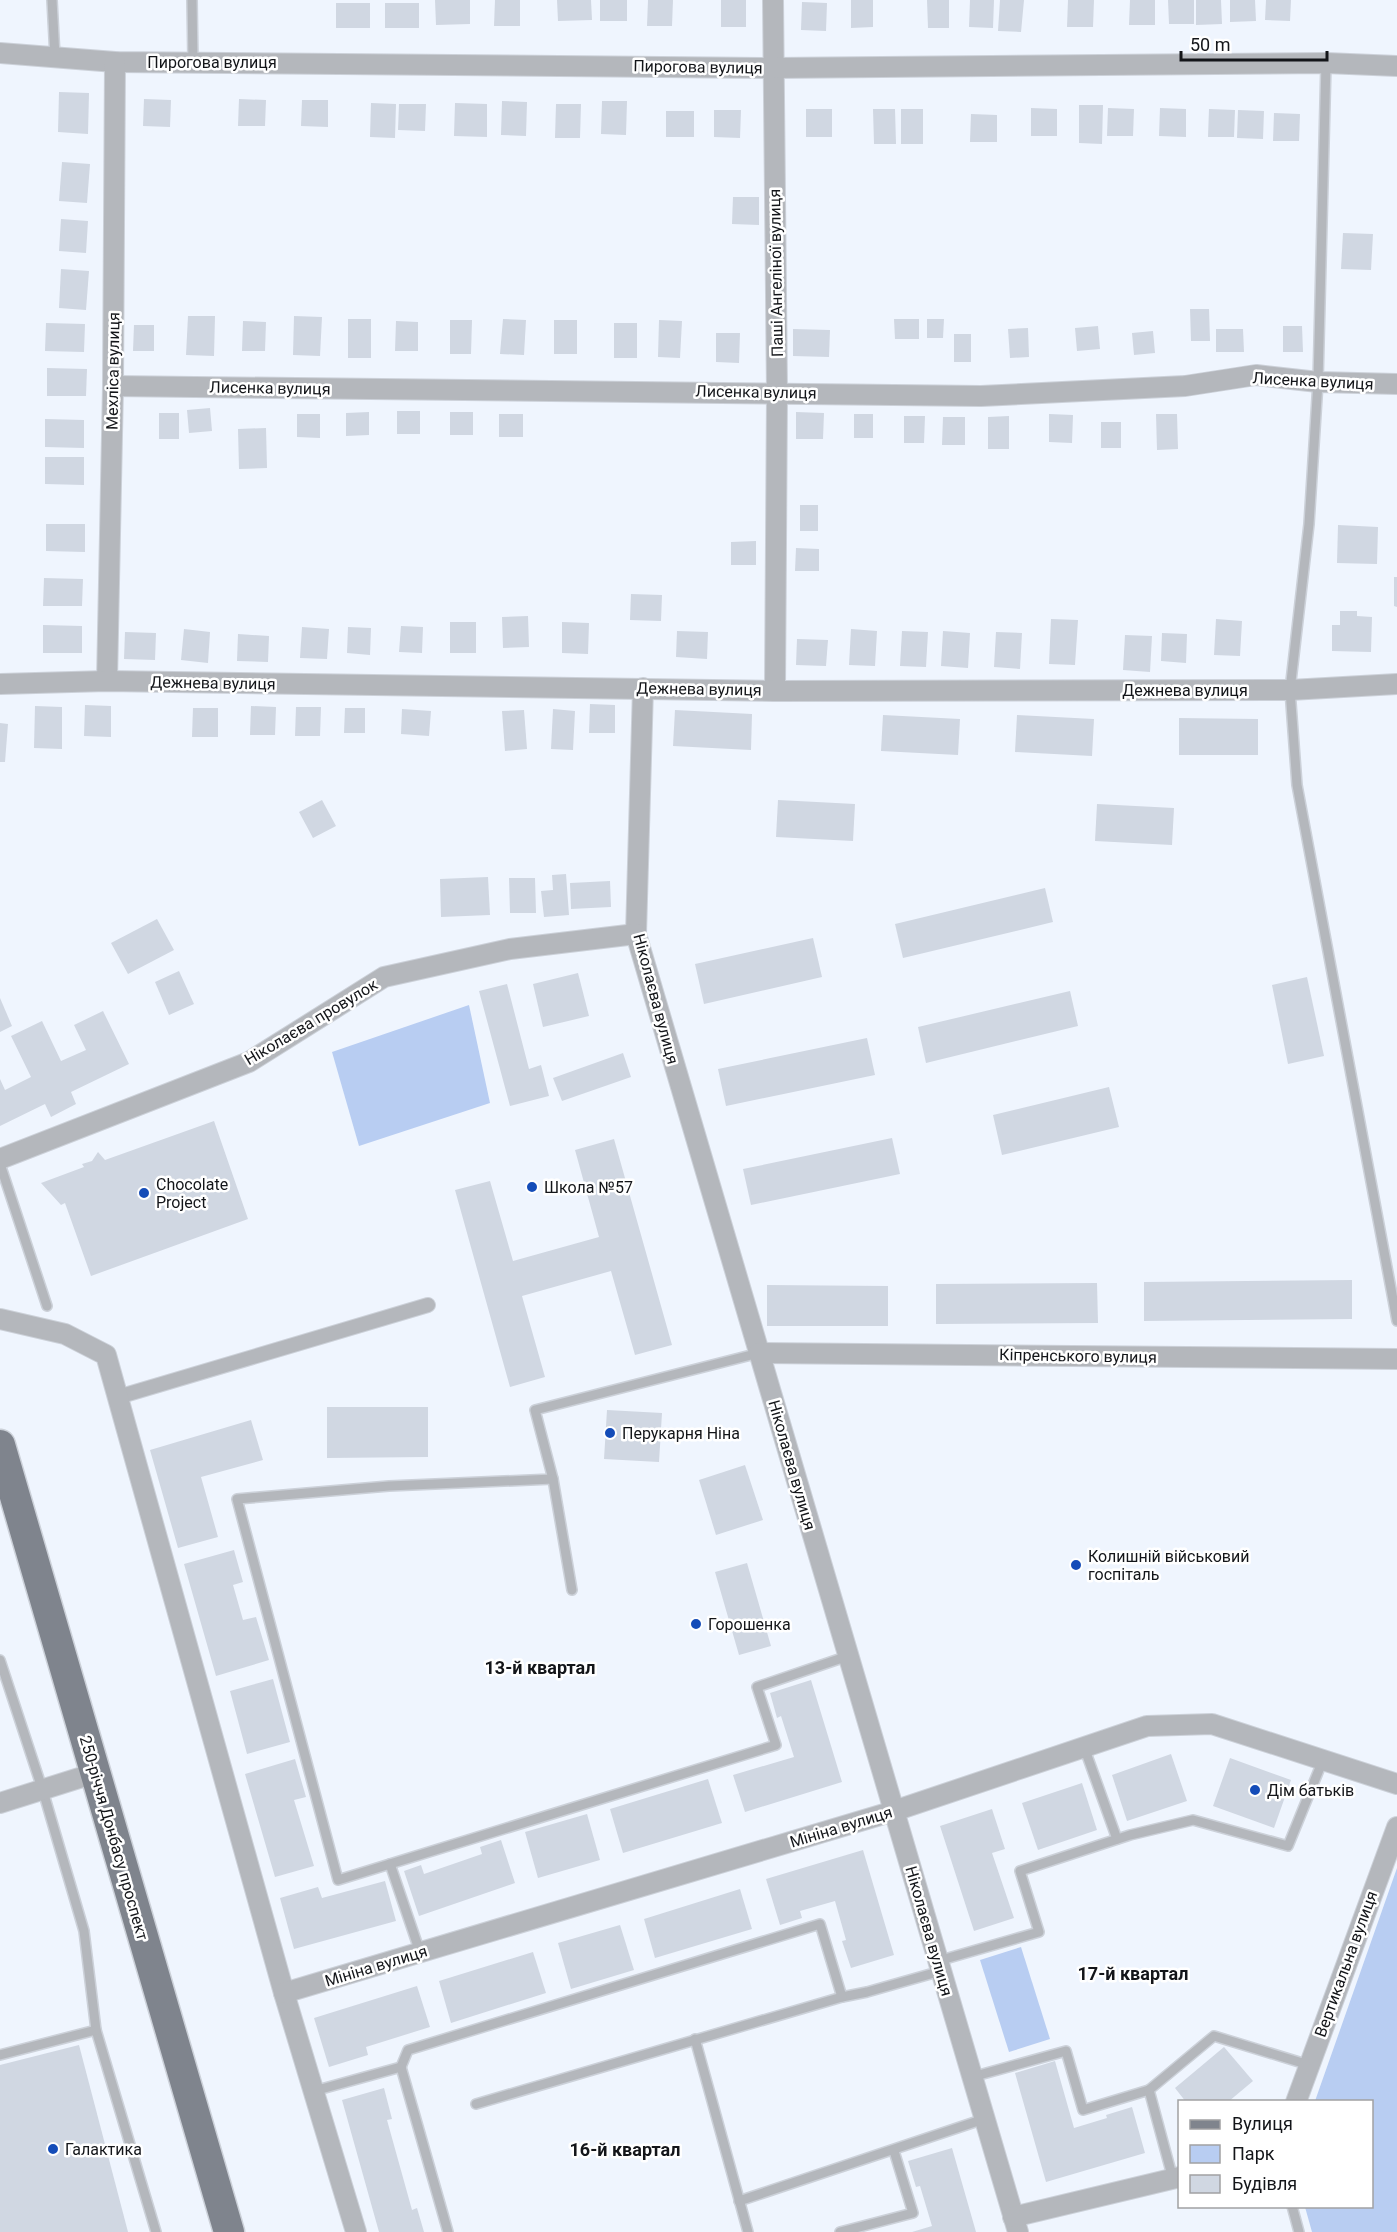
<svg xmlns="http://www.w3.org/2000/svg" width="1397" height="2232" font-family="Roboto,sans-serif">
	<rect width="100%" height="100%" fill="#eff5fe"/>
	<!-- green -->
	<g fill="#b8cdf2">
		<polygon points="469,1005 490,1103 359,1146 332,1052"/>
		<polygon points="1397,1868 1397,2232 1312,2232 1305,2207 1372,2206 1372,2102 1315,2101"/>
		<polygon points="1021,1947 1050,2039 1009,2052 980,1960"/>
	</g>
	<!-- building -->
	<g fill="#d0d7e2">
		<polygon points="435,0 470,0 470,24 436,25"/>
		<polygon points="495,0 520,0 520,26 494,26"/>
		<polygon points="557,0 591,0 592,20 558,21"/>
		<rect x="600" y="0" width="27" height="21"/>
		<polygon points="648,0 673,0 672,26 647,26"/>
		<rect x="721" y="0" width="25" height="27"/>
		<polygon points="851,0 873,0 873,27 851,28"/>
		<polygon points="927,0 949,0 949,28 928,28"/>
		<polygon points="970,0 994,0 993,28 969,27"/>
		<polygon points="1000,0 1024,0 1021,32 998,31"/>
		<polygon points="1068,0 1094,0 1093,27 1067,27"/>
		<polygon points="1130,0 1155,0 1155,25 1129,25"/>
		<polygon points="1168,0 1194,0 1194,24 1169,24"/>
		<polygon points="1196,0 1221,0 1222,24 1196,25"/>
		<polygon points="1230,0 1255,0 1256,21 1230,22"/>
		<polygon points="1266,0 1291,0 1290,21 1265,20"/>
		<polygon points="802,2 827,3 826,31 801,30"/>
		<rect x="336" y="3" width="34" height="25"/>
		<rect x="385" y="3" width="34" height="25"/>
		<polygon points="59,92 89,93 88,134 58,132"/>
		<polygon points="144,99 171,100 170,127 143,126"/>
		<polygon points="239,99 266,100 265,126 238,126"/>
		<polygon points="302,100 328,100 328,127 301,126"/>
		<polygon points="502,101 527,102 526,136 501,135"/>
		<polygon points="602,101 627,101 626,135 601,134"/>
		<polygon points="371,103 396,104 395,138 370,137"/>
		<polygon points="455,103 487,104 487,137 454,136"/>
		<polygon points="399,104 426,104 425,131 398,130"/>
		<polygon points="556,104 581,104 580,138 555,138"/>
		<polygon points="1079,105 1103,105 1102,144 1079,143"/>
		<polygon points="1031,108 1057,109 1057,136 1031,136"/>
		<polygon points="1108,108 1134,109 1133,136 1107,136"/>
		<polygon points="1160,108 1186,109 1186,137 1159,136"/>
		<rect x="806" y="109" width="26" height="28"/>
		<polygon points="873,109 895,109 896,144 874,144"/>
		<rect x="901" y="109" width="22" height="35"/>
		<polygon points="1209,109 1235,110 1234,137 1208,137"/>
		<polygon points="714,110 741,110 740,138 714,137"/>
		<polygon points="1238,110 1264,111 1263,139 1237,138"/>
		<rect x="666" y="111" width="28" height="26"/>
		<polygon points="1274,113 1300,114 1299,141 1273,141"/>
		<polygon points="971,114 997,115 997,142 970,142"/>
		<polygon points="62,162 90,164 87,203 59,201"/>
		<polygon points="733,197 759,197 759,225 732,224"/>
		<polygon points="61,219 88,221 86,253 59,251"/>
		<polygon points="1343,233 1373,234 1371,270 1341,269"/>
		<polygon points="61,269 89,271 86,310 59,308"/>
		<polygon points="1190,309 1209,309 1210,341 1191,341"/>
		<polygon points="188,316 215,316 214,356 186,355"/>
		<polygon points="294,316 322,317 320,356 293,355"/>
		<rect x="348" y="319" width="23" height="39"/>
		<polygon points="503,319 526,320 524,355 500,354"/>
		<polygon points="894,319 919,319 919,339 895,339"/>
		<polygon points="927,319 944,319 943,338 927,338"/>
		<polygon points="450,320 472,320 471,354 450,354"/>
		<rect x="554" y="320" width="23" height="34"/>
		<polygon points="659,320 682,321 680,358 658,357"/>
		<polygon points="243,321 266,322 265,351 242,351"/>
		<polygon points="396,321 418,322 418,351 395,351"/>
		<polygon points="46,323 85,324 84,352 45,351"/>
		<rect x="614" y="323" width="23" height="35"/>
		<polygon points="134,325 154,325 154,351 133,351"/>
		<polygon points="1098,326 1100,349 1077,351 1075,328"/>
		<polygon points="1283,326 1302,326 1303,352 1283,352"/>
		<polygon points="1028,328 1029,357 1010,358 1008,329"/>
		<polygon points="793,329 830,330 829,357 793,356"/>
		<polygon points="1216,329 1243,329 1244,352 1216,352"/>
		<polygon points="1153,331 1155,353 1134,355 1132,333"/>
		<polygon points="716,333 740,333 739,363 716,362"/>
		<rect x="954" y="334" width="17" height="28"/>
		<polygon points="47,368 87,369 86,396 47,396"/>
		<polygon points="210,408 212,431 189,433 187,410"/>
		<rect x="397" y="411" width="23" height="23"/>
		<polygon points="369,412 369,435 346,436 346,413"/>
		<rect x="450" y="412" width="23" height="23"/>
		<polygon points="796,412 824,413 823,439 796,439"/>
		<rect x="159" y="413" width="20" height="26"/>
		<polygon points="297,414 320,414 320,438 297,437"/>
		<rect x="499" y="414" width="24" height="23"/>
		<rect x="854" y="414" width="19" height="24"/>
		<polygon points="1049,414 1073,415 1072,443 1049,442"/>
		<polygon points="1156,414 1177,414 1178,449 1157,450"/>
		<polygon points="904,416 925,416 924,443 904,443"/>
		<polygon points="1009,416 1009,449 988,449 988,417"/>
		<polygon points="943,417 965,417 965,445 942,445"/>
		<polygon points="45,419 84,420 84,448 45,447"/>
		<rect x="1101" y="422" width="20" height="26"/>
		<polygon points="266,428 267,468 239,469 238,429"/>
		<polygon points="45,457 84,457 84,485 45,484"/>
		<rect x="800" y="505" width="18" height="26"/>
		<polygon points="46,524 85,524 85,552 46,551"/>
		<polygon points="1338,525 1378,527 1377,564 1337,563"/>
		<polygon points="756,541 756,565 731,565 731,542"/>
		<polygon points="796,548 819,549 819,571 795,571"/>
		<polygon points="1394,577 1397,577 1397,607 1394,606"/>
		<polygon points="44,578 83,579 82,606 43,606"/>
		<polygon points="631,594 662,595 661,621 630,620"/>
		<polygon points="1340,611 1357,611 1357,616 1372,617 1371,652 1332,651 1332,625 1340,625"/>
		<polygon points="528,616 529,647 503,648 502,617"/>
		<polygon points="1051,619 1078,620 1075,665 1049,664"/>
		<polygon points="1216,619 1242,621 1240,656 1214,655"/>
		<rect x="450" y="622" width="26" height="31"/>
		<polygon points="562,622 589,623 588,654 562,653"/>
		<polygon points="43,625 82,626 82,653 43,653"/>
		<polygon points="401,626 423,627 422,653 399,652"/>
		<polygon points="302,627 329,629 327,659 300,658"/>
		<polygon points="348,627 371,628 370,655 347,653"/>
		<polygon points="184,629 210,632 208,663 181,660"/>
		<polygon points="851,629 877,631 875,666 849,665"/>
		<polygon points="677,631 708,632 707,659 676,657"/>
		<polygon points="902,631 928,632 926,667 900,666"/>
		<polygon points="943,631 970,633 968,668 941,666"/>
		<polygon points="125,632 156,633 155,660 124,659"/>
		<polygon points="996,632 1022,633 1020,669 994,667"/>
		<polygon points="1162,633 1187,634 1186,663 1161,661"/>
		<polygon points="238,634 269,636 268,662 237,661"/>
		<polygon points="1125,635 1152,636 1150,672 1123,670"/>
		<polygon points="797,639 828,640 826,666 796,665"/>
		<polygon points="590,704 615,705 615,733 589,733"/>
		<polygon points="85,705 111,706 111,737 84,736"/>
		<polygon points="35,706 62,707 62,749 34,748"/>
		<polygon points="251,706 276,707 275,735 250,735"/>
		<polygon points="296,707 321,707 320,736 295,736"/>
		<polygon points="193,708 218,708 218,737 192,737"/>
		<polygon points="345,708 365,708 365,733 344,733"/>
		<polygon points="402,709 431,711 429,736 401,734"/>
		<polygon points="553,709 575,711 573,750 551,749"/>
		<polygon points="524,710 527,749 505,751 502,711"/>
		<polygon points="675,710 752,714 751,750 673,746"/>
		<polygon points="883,715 960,719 958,755 881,751"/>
		<polygon points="1017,715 1094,719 1092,756 1015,752"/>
		<polygon points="1179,718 1258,719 1258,755 1179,755"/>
		<polygon points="0,723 8,724 5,762 0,762"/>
		<polygon points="322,800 336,826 313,838 299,812"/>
		<polygon points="778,800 855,804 853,841 776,837"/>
		<polygon points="1097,804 1174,808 1172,845 1095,841"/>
		<polygon points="566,874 569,915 544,917 541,891 553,890 552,875"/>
		<polygon points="488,877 490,915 441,917 440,879"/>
		<polygon points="509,878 535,878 536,913 510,913"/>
		<polygon points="610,881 611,907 571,909 570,883"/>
		<polygon points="1045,888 1053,922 903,958 895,924"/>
		<polygon points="157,919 174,950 128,974 111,943"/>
		<polygon points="813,938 822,977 704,1004 695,964"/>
		<polygon points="179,971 194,1004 169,1015 155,982"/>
		<polygon points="578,973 589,1016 543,1027 533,984"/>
		<polygon points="1307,977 1324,1056 1288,1064 1272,985"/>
		<polygon points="507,984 529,1069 541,1065 549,1096 510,1106 479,991"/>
		<polygon points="1070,991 1078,1026 926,1063 918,1027"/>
		<polygon points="0,998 12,1026 0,1032"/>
		<polygon points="103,1011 129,1064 71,1092 76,1104 51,1117 45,1104 0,1126 0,1079 5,1090 31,1077 11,1036 42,1021 61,1061 86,1050 74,1025"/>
		<polygon points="867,1038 875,1075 726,1106 718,1069"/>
		<polygon points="623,1053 631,1077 562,1101 553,1078"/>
		<polygon points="1109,1087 1119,1127 1002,1155 993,1115"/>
		<polygon points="214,1121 248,1219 91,1276 65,1203 61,1205 41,1183 84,1167 82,1164 92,1161 98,1152 105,1160"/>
		<polygon points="892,1138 900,1174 751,1205 743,1169"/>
		<polygon points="614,1139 672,1345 635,1355 611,1271 522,1296 545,1377 510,1387 455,1190 490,1181 513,1261 599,1237 575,1150"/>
		<polygon points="1352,1280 1352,1319 1144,1321 1144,1282"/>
		<polygon points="1097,1283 1098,1323 936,1324 936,1284"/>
		<polygon points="767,1285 888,1286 888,1326 767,1326"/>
		<polygon points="327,1407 428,1407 428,1457 327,1458"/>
		<polygon points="607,1410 662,1413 659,1462 604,1459"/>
		<polygon points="251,1420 263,1460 201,1477 218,1537 178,1548 150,1450"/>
		<polygon points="745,1465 763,1520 716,1535 699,1480"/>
		<polygon points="234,1550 243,1582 233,1585 243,1620 256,1617 269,1660 216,1676 184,1564"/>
		<polygon points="747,1563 771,1646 739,1655 715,1572"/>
		<polygon points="273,1679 290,1742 247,1754 230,1691"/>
		<polygon points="811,1680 842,1782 745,1812 733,1775 794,1757 781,1716 777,1718 770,1693"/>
		<polygon points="1171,1754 1187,1801 1127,1821 1112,1775"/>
		<polygon points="1230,1758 1291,1780 1274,1828 1213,1806"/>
		<polygon points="295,1759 306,1797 294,1800 314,1866 275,1877 245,1774"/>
		<polygon points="708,1779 722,1823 623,1853 610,1809"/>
		<polygon points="1082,1783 1097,1830 1038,1850 1022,1803"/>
		<polygon points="992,1809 1005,1849 992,1853 1014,1918 974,1931 940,1826"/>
		<polygon points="587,1814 600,1860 538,1878 525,1832"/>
		<polygon points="501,1840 515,1883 419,1916 404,1871 421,1865 424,1874 482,1854 480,1847"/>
		<polygon points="863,1850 894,1955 851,1968 842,1941 846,1940 835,1901 800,1911 802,1918 780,1925 766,1879"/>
		<polygon points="385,1881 396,1921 294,1949 280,1898 318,1887 322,1898"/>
		<polygon points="740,1889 752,1929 655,1958 644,1919"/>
		<polygon points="620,1925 634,1970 571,1989 558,1943"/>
		<polygon points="533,1952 546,1993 451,2023 439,1981"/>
		<polygon points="417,1986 430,2027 366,2047 368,2055 329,2067 314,2018"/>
		<polygon points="79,2045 128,2232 0,2232 0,2065"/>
		<polygon points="1224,2047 1253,2081 1228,2102 1186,2102 1175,2088"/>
		<polygon points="1055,2061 1074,2128 1107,2118 1106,2115 1132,2107 1145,2153 1046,2182 1015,2073"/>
		<polygon points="384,2088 392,2119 387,2120 412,2210 417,2208 424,2232 379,2232 342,2100"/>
		<polygon points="952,2148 976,2232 912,2232 932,2226 920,2186 916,2187 908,2161"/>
	</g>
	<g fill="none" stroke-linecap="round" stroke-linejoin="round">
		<!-- service casing -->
		<g stroke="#ccd1d9" stroke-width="12">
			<g id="service">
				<polyline points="52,0 55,57"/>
				<polyline points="192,0 193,62"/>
				<polyline points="1326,63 1318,382 1309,524 1290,690 1297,785 1397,1321"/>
				<polyline points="0,1164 47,1306"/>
				<polyline points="759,1353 535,1410 553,1479 389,1486 237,1499 338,1880 776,1745 757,1687 848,1656"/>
				<polyline points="553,1479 572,1590"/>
				<polyline points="0,1660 43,1791 84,1931 96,2030 156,2232"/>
				<polyline points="1084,1747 1117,1839"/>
				<polyline points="390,1864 420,1952"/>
				<polyline points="938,1961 1039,1932 1020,1871 1130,1835 1193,1820 1288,1846 1323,1760"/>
				<polyline points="695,2039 748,2232"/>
				<polyline points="0,2055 96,2030"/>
				<polyline points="401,2067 408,2050 820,1924 842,1997 867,1992 941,1971"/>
				<polyline points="972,2077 1066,2051 1083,2110 1149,2090 1173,2179"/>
				<polyline points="1149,2090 1214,2036 1309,2065"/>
				<polyline points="314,2091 401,2067 448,2232"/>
				<polyline points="476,2104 842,1997"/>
				<polyline points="739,2201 984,2119"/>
				<polyline points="1292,2206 1299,2232"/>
				<polyline points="840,2232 913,2213 894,2151"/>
			</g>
		</g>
		<!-- pedestrian casing -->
		<g stroke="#ccd1d9" stroke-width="16">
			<polyline id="pedestrian" points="118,1397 428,1305"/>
		</g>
		<!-- minor casing -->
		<g stroke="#ccd1d9" stroke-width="22">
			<g id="minor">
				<polyline points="773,0 777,393 775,691"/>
				<polyline points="0,53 115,62 773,68 1326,63 1397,66"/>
				<polyline points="113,386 981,396 1185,386 1256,375 1318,382 1397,384"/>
				<polyline points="107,681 113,386 115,62"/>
				<polyline points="0,684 107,681 775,691 1290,690 1397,684"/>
				<polyline points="643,688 636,934 1018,2232"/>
				<polyline points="0,1159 249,1062 384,977 510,949 636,934"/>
				<polyline points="0,1319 65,1334 106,1355 284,1993 356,2232"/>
				<polyline points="759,1353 1397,1359"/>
				<polyline points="0,1803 95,1773"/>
				<polyline points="284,1993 894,1811 1147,1726 1212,1724 1397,1784"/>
				<polyline points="1296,2102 1397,1827"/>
				<polyline points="1013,2217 1180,2177"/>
			</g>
		</g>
		<!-- primary casing -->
		<g stroke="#ccd1d9" stroke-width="33">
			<polyline id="primary" points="0,1445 229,2232"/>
		</g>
		<!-- service -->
		<use href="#service" stroke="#b4b7bc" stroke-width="9"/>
		<!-- pedestrian -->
		<use href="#pedestrian" stroke="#b4b7bc" stroke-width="14"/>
		<!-- minor -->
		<use href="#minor" stroke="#b4b7bc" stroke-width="20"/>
		<!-- primary -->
		<use href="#primary" stroke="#7f848d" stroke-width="30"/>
	</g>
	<!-- markers -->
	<g fill="#144cb8" stroke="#fff" stroke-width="2">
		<circle cx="532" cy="1187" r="6"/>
		<circle cx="144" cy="1193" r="6"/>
		<circle cx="610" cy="1433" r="6"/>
		<circle cx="1076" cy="1565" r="6"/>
		<circle cx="696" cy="1624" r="6"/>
		<circle cx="1255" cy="1790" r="6"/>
		<circle cx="53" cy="2149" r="6"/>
	</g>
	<g text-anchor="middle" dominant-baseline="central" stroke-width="5" stroke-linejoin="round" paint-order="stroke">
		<!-- street labels -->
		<g font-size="16" fill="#131519" stroke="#fff">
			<text x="212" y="62">Пирогова вулиця</text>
			<text transform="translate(698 67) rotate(1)">Пирогова вулиця</text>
			<text transform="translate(776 273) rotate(-91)">Паші Ангеліної вулиця</text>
			<text transform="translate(113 371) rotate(-89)">Мехліса вулиця</text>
			<text transform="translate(1313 381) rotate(3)">Лисенка вулиця</text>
			<text transform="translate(270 388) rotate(1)">Лисенка вулиця</text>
			<text transform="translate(756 392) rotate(1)">Лисенка вулиця</text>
			<text transform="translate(213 683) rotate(1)">Дежнева вулиця</text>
			<text transform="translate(699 689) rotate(1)">Дежнева вулиця</text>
			<text x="1185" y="690">Дежнева вулиця</text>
			<text transform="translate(656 999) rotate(75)">Ніколаєва вулиця</text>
			<text transform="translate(311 1022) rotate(-31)">Ніколаєва провулок</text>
			<text transform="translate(1078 1356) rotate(1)">Кіпренського вулиця</text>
			<text transform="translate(792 1465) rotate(74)">Ніколаєва вулиця</text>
			<text transform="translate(841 1827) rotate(-17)">Мініна вулиця</text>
			<text transform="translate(114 1838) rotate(74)">250-річчя Донбасу проспект</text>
			<text transform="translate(929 1931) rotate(74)">Ніколаєва вулиця</text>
			<text transform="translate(1346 1964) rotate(-70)">Вертикальна вулиця</text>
			<text transform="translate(376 1966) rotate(-17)">Мініна вулиця</text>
		</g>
		<!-- poi labels -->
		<g font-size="16" fill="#131519" stroke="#fff" text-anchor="start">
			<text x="156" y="1184">Chocolate<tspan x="156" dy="18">Project</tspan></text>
			<text x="544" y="1187">Школа №57</text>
			<text x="622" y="1433">Перукарня Ніна</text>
			<text x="1088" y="1556">Колишній військовий<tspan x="1088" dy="18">госпіталь</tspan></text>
			<text x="708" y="1624">Горошенка</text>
			<text x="1267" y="1790">Дім батьків</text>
			<text x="65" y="2149">Галактика</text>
		</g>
		<!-- neighbourhood labels -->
		<g font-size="18" font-weight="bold" fill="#131519" stroke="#fff">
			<text x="540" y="1667">13-й квартал</text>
			<text x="1133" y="1973">17-й квартал</text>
			<text x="625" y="2149">16-й квартал</text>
		</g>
	</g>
	<!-- legend -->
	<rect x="1178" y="2100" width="195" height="108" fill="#ffffff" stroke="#a1a1a3" stroke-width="1.5"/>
	<rect x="1190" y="2120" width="30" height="9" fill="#7f848d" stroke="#a1a1a3" stroke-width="1.5"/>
	<text x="1232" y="2130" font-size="18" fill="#131519">Вулиця</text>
	<rect x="1190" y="2145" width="30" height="18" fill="#b8cdf2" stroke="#a1a1a3" stroke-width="1.5"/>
	<text x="1232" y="2160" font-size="18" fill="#131519">Парк</text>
	<rect x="1190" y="2175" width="30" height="18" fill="#d0d7e2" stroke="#a1a1a3" stroke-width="1.5"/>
	<text x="1232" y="2190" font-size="18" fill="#131519">Будівля</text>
	<!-- scale -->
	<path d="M1181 51v9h146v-9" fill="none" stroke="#131519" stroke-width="3"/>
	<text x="1190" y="51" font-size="18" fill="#131519" stroke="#ffffff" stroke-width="4.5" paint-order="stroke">50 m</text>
</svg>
